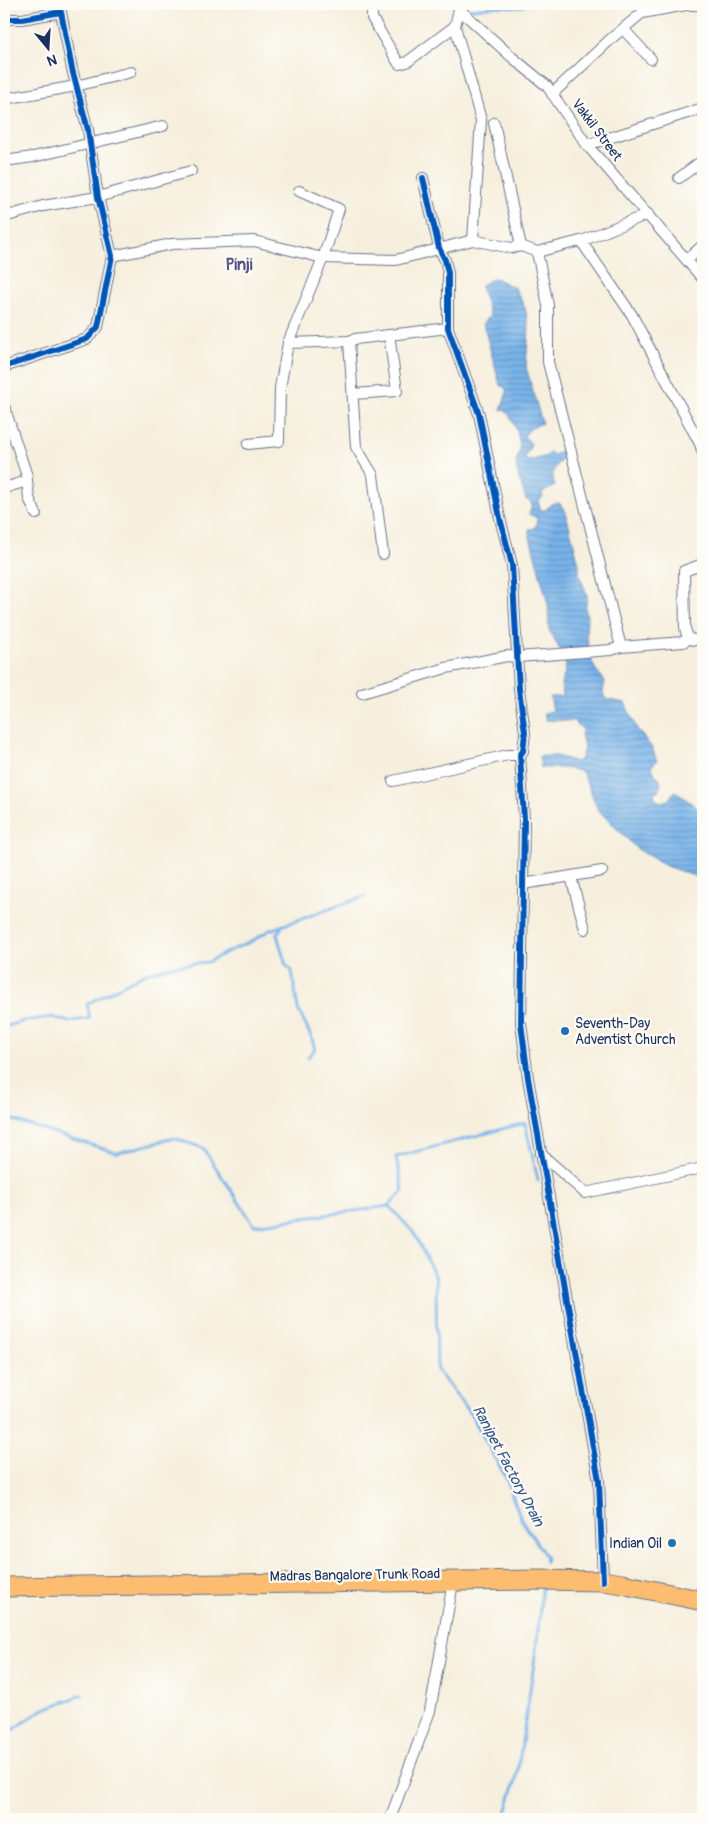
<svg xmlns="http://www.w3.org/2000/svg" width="707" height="1823" font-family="Pangolin,sans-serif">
	<defs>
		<pattern id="water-rules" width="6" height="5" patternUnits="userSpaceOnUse" patternTransform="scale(1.25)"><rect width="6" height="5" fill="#78b3e9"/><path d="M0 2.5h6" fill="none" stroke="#6292c0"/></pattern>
	</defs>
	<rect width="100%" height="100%" fill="#fdfcf7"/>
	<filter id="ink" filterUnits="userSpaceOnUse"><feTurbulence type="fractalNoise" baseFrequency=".02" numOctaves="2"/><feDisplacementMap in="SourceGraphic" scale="10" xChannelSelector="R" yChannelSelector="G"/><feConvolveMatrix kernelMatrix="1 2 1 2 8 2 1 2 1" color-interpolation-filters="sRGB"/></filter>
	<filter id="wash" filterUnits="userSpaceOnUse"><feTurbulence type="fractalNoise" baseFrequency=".0096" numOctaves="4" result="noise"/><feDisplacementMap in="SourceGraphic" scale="20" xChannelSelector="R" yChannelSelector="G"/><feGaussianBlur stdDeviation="1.12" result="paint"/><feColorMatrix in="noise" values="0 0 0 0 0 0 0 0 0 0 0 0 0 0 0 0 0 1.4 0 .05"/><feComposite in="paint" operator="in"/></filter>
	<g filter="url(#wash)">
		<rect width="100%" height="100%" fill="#f6efdd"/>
		<!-- water -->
		<path fill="url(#water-rules)" stroke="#4a71a4" d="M 495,278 L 515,288 L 525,308 L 529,326 L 526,367 L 542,423 L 531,428 L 524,436 L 530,442 L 531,446 L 525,456 L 525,459 L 528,461 L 547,456 L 550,452 L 554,455 L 565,449 L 569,454 C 557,464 549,470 555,486 L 540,494 L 544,496 L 538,502 L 541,510 L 546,510 L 551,504 L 559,503 L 565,510 L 579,564 L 579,574 L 587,595 L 587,600 L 585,607 L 587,617 L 586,635 L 592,662 L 596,670 L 605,681 L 603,692 L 605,699 L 625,703 L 637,729 L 652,748 L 657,761 L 651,766 L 656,776 L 659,777 L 661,784 L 658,791 L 654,792 L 655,799 L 661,802 L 668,800 L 675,791 L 695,806 L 700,813 L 703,815 L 703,879 L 666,866 L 636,848 L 598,810 L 582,771 L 564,768 L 541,768 L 539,756 L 557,756 L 576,762 L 581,759 L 584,747 L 581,734 L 583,730 L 574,721 L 546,720 L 544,713 L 553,711 L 550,697 L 563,697 L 561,684 L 565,672 L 566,661 L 549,630 L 548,604 L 529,533 L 529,529 L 533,529 L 537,524 L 537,518 L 529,514 L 532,505 L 529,500 L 526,500 C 523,488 516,474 516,462 C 517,457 520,452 520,447 C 519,434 513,417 504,409 L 501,410 L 507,392 L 505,388 L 500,385 L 483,323 L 490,316 C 488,305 482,296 481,285 Z"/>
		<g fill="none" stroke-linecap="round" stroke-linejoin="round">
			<!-- stream -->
			<g stroke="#78b3e9" stroke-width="3">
				<polyline points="464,9 465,10 497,6 519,7 529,4"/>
				<polyline points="281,928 277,935 286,965 292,971 298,1009 311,1036 315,1049 308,1057"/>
				<polyline points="4,1027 24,1021 52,1017 69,1022 90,1018 87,1004 146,973 173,966 208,962 225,953 252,941 270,930 366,896"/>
				<polyline points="4,1117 117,1153 174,1138 203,1148 254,1225 389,1206 414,1233 436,1278 437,1370 472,1416 505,1476 521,1519 546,1557 545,1562"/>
				<polyline points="389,1206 403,1191 396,1157 525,1123 538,1180"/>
				<polyline points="4,1736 42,1710 82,1695"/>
				<polyline points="504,1819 517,1776 536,1650 542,1588"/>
			</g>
		</g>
	</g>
	<g filter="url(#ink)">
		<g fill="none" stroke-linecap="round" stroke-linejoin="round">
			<!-- street casing -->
			<g stroke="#68728a" stroke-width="12">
				<g id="street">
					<polyline points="372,4 372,18 399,64 407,62 455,26"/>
					<polyline points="458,4 459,9 455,26 481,120 473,240"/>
					<polyline points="459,9 513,58 547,86 587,145 703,279"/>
					<polyline points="4,19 22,19 61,12 72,69 88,130 98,197 112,256 98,327 87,339 4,367"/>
					<polyline points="624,30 651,59"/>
					<polyline points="552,94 613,37 642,13 686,5 703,5"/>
					<polyline points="4,99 76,86 131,72"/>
					<polyline points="494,123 521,246"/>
					<polyline points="587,145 703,108"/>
					<polyline points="4,161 33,157 163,126"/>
					<polyline points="423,178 439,248 445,260 448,273 448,328 479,414 500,518 512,565 519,689 525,733 523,751 520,755 524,819 521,1023 528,1078 599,1481 603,1581"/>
					<polyline points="679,178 703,160"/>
					<polyline points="4,217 43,206 98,197 191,171"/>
					<polyline points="581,241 632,315 700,444 703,453"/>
					<polyline points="537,252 548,305 548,362 621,647"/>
					<polyline points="112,256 172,244 254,241 323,258 396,260 473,240 511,248 521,246 537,252 584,240 648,214"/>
					<polyline points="687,260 703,245"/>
					<polyline points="349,341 356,447 373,475 383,554"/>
					<polyline points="288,343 349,341 355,339 448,328"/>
					<polyline points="353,394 397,391 389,335"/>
					<polyline points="4,406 27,476 27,481 4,488"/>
					<polyline points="248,444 279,441 280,388 288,343 323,258 339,209 299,191"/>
					<polyline points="27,481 29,498 36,514"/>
					<polyline points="688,639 695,640 703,638"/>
					<polyline points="362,693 446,668 507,656 518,657 611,650 621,647 683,642 688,639 685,628 684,571 703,564"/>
					<polyline points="393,781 508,755 520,755"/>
					<polyline points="571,877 585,929"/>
					<polyline points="523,884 602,871"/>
					<polyline points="541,1154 585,1193 703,1168"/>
					<polyline points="390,1819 430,1711 454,1577"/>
				</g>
			</g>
			<!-- highway casing -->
			<g stroke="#68728a" stroke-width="21">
				<polyline id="highway" points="4,1587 537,1580 603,1581 622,1584 703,1601"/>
			</g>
			<!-- street -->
			<use href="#street" stroke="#fff" stroke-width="10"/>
			<!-- highway -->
			<use href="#highway" stroke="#fcbd6f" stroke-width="19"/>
			<!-- cycleway casing -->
			<g stroke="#fdfcf7" stroke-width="9">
				<g id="cycleway">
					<polyline points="4,19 22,19 61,12 72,69 88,130 98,197 112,256 98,327 87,339 4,367"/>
					<polyline points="423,178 439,248 445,260 448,273 448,328 479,414 500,518 512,565 519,689 525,733 523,751 520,755 524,819 521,1023 528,1078 599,1481 603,1581"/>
				</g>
			</g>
			<!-- cycleway -->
			<use href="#cycleway" stroke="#0057b8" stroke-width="6"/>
		</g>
	</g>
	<!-- markers -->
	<g fill="#1f6fb2" stroke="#fdfcf7" stroke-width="2">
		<circle cx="565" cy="1031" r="5"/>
		<circle cx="672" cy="1543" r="5"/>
	</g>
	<g text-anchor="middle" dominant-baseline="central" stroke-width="4.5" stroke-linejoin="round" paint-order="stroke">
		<!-- street labels -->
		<g font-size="14" fill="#1b2f5e" stroke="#fdfcf7">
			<text transform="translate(597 130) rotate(53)">Vakkil Street</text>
			<text transform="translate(355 1575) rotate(-1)">Madras Bangalore Trunk Road</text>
		</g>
		<!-- poi labels -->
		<g font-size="14" fill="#1b2f5e" stroke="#fdfcf7" text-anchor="start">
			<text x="575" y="1023">Seventh-Day<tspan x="575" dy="16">Adventist Church</tspan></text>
			<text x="662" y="1543" text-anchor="end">Indian Oil</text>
		</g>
		<!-- water labels -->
		<g font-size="15" font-style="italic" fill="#375788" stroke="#fdfcf7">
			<text transform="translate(508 1466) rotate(62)">Ranipet Factory Drain</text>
		</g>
		<!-- quarter labels -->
		<g font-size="16" font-weight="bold" fill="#585483" stroke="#fdfcf7">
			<text x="239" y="265">Pinji</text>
		</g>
	</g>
	<!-- margin -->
	<rect width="707" height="1823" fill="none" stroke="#fdfcf7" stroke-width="20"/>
	<!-- north arrow -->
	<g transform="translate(48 48) rotate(162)" stroke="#fdfcf7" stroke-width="4" paint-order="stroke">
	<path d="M0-4L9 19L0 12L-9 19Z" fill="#1b2f5e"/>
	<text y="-8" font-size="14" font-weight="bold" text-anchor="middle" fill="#1b2f5e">N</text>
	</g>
</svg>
